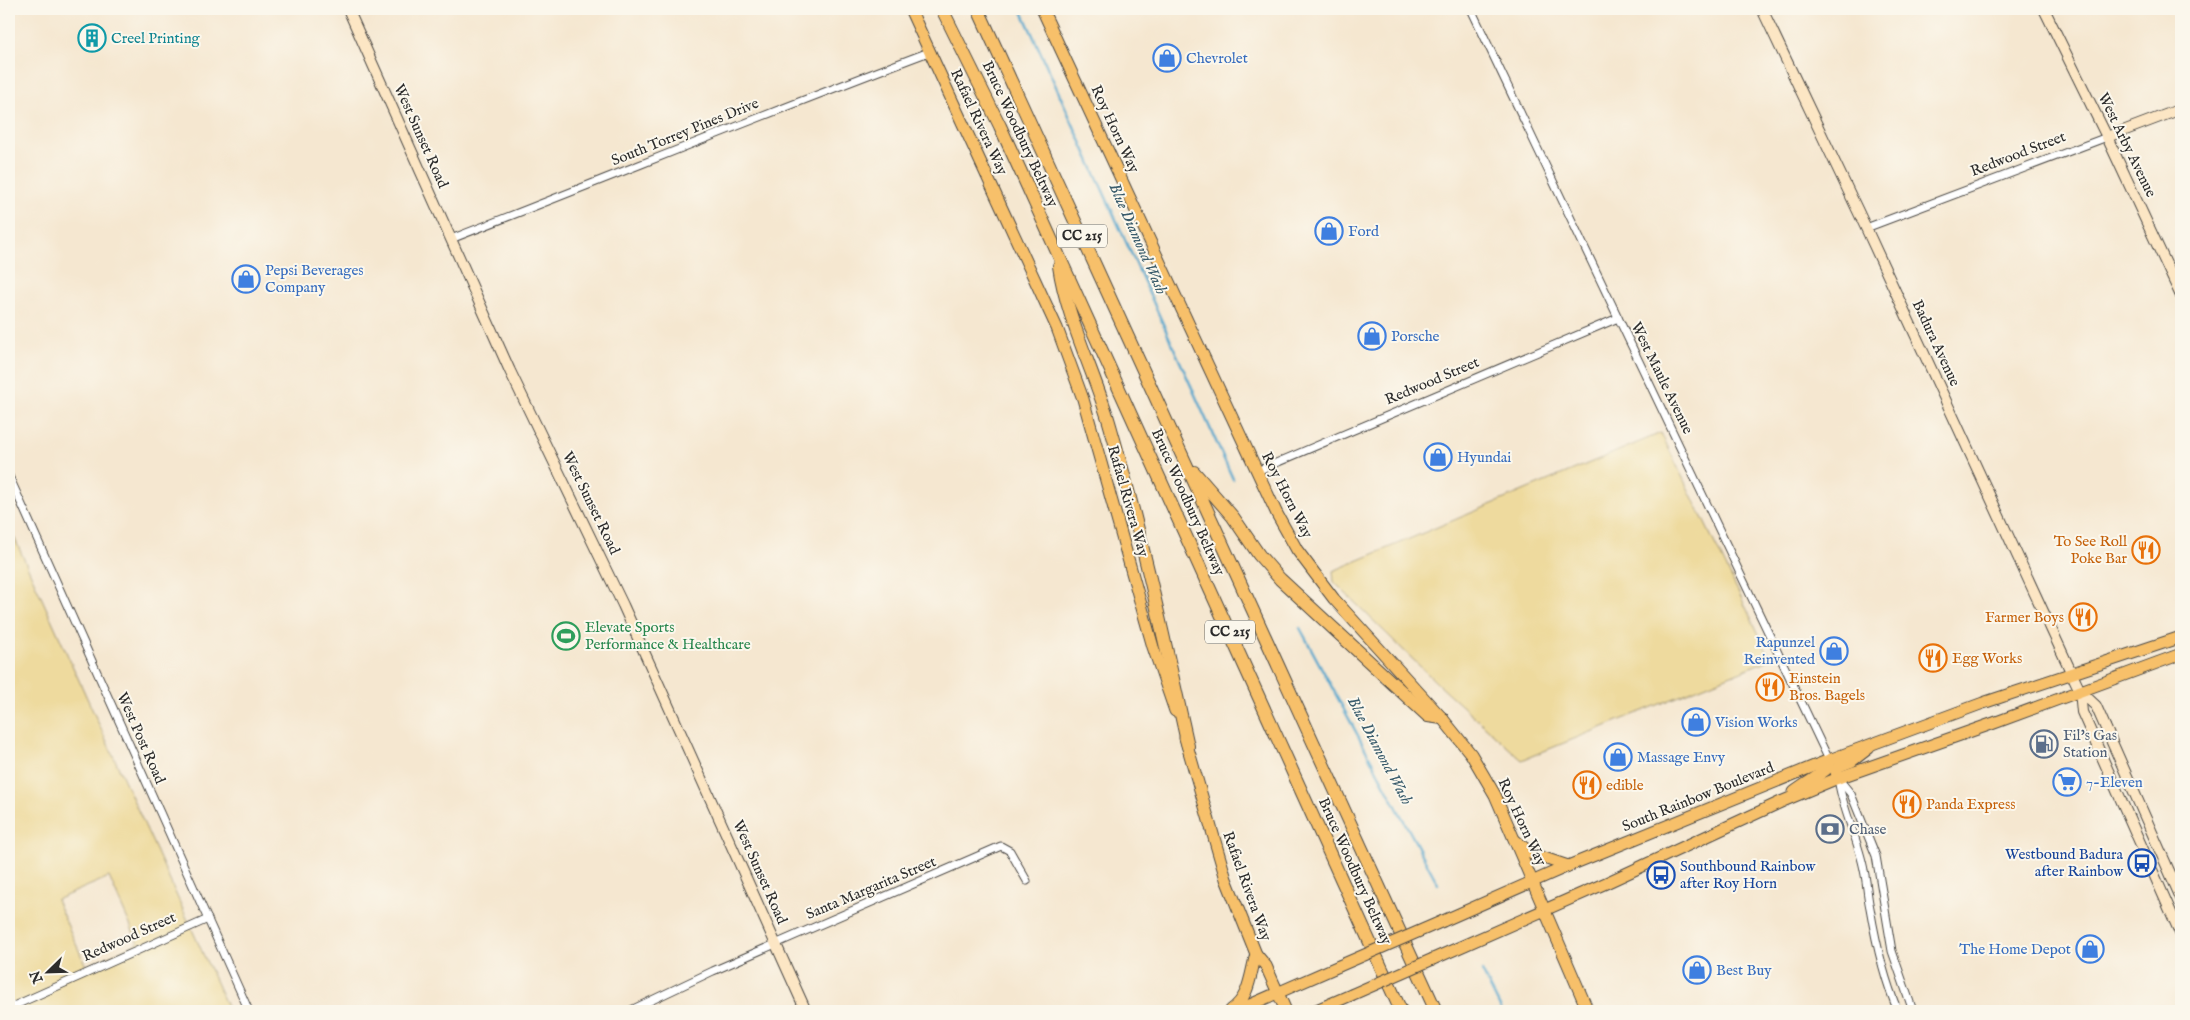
<svg xmlns="http://www.w3.org/2000/svg" width="2190" height="1020" font-family="'IM FELL English',serif">
	<rect width="100%" height="100%" fill="#fbf7ec"/>
	<filter id="ink" filterUnits="userSpaceOnUse"><feTurbulence type="fractalNoise" baseFrequency=".02" numOctaves="2"/><feDisplacementMap in="SourceGraphic" scale="10" xChannelSelector="R" yChannelSelector="G"/><feConvolveMatrix kernelMatrix="1 2 1 2 8 2 1 2 1" color-interpolation-filters="sRGB"/></filter>
	<filter id="wash" filterUnits="userSpaceOnUse"><feTurbulence type="fractalNoise" baseFrequency=".0096" numOctaves="4" result="noise"/><feDisplacementMap in="SourceGraphic" scale="20" xChannelSelector="R" yChannelSelector="G"/><feGaussianBlur stdDeviation="1.12" result="paint"/><feColorMatrix in="noise" values="0 0 0 0 0 0 0 0 0 0 0 0 0 0 0 0 0 1.4 0 .05"/><feComposite in="paint" operator="in"/></filter>
	<g filter="url(#wash)">
		<rect width="100%" height="100%" fill="#f5e7d0"/>
		<!-- sand -->
		<g fill="#eeda9e" stroke="#8c8264" fill-rule="evenodd">
			<polygon points="1661,433 1771,659 1522,760 1439,685 1334,582 1333,571"/>
			<path d="M 9,526 L 229,1011 L 9,1011 ZM 109,877 L 138,943 L 86,966 L 56,900 Z"/>
		</g>
		<g fill="none" stroke-linecap="round" stroke-linejoin="round">
			<!-- stream -->
			<g stroke="#51a6cd" stroke-width="2.5">
				<polyline points="1021,9 1233,479"/>
				<polyline points="1300,628 1438,884"/>
				<polyline points="1482,971 1502,1011"/>
			</g>
		</g>
	</g>
	<g filter="url(#ink)">
		<g fill="none" stroke-linecap="round" stroke-linejoin="round">
			<!-- street casing -->
			<g stroke="#494744" stroke-width="9">
				<g id="street">
					<polyline points="1471,9 1829,760"/>
					<polyline points="1866,228 2107,137"/>
					<path d="M 451,239 C 611,177 769,112 929,52"/>
					<polyline points="1257,471 1618,318"/>
					<polyline points="9,476 249,1011"/>
					<polyline points="1838,778 1851,794 1876,856 1892,951 1913,1011"/>
					<path d="M 1838,778 C 1842,810 1858,838 1864,870 C 1867,883 1867,895 1870,908 C 1876,943 1884,979 1898,1011"/>
					<polyline points="9,1008 208,919"/>
					<polyline points="629,1011 713,971 1001,846 1010,851 1027,881"/>
				</g>
			</g>
			<!-- secondary casing -->
			<g stroke="#494744" stroke-width="12">
				<g id="secondary">
					<polyline points="348,9 510,371 623,605 806,1011"/>
					<polyline points="1762,9 1866,228 2072,674 2080,691 2082,712 2181,935"/>
					<polyline points="2044,9 2107,137 2181,296"/>
					<polyline points="2107,137 2181,109"/>
					<polyline points="2080,691 2096,706 2181,898"/>
				</g>
			</g>
			<!-- primary casing -->
			<g stroke="#494744" stroke-width="13">
				<g id="primary">
					<polyline points="910,9 1057,328 1083,399 1153,647 1175,711"/>
					<polyline points="1042,9 1277,514 1297,550 1334,599 1442,718 1471,754 1495,795 1588,1011"/>
					<polyline points="1185,738 1226,879 1256,954 1266,966 1286,1011"/>
					<polyline points="1838,778 1836,772 1839,766 1852,761 1869,748"/>
					<path d="M 1794,792 C 1799,788 1826,771 1828,768 C 1829,766 1828,762 1829,760"/>
					<polyline points="1516,841 1532,854 1568,866"/>
					<polyline points="1443,921 1568,866 1829,760 1983,703 2181,637"/>
					<polyline points="1433,959 1606,883 1783,801 1838,778 1994,723 2181,654"/>
					<path d="M 1231,1010 C 1250,997 1250,975 1256,954"/>
					<polyline points="1236,1011 1339,966"/>
					<polyline points="1314,1011 1351,995"/>
				</g>
			</g>
			<!-- highway casing -->
			<g stroke="#494744" stroke-width="14">
				<g id="highway">
					<polyline points="942,9 1000,126 1401,1011"/>
					<polyline points="978,9 1436,1011"/>
					<path d="M 1059,266 C 1066,316 1094,372 1109,422 C 1140,528 1164,638 1188,746"/>
					<polyline points="1194,472 1233,517 1259,555 1280,579 1428,716 1442,718"/>
				</g>
			</g>
			<!-- street -->
			<use href="#street" stroke="#fff" stroke-width="7"/>
			<!-- secondary -->
			<use href="#secondary" stroke="#fce6c4" stroke-width="10"/>
			<!-- primary -->
			<use href="#primary" stroke="#f7c06b" stroke-width="11"/>
			<!-- highway -->
			<use href="#highway" stroke="#f7c06b" stroke-width="12"/>
			<!-- primary-bridge casing -->
			<g stroke="#494744" stroke-width="13" stroke-linecap="butt">
				<g id="primary-bridge">
					<polyline points="1339,966 1443,921"/>
					<polyline points="1351,995 1433,959"/>
				</g>
			</g>
			<!-- primary-bridge -->
			<use href="#primary-bridge" stroke="#f7c06b" stroke-width="11"/>
		</g>
	</g>
	<!-- icons -->
	<defs>
		<g id="building-ring" transform="scale(1.4375)"><circle r="9.5" fill="#fbf7ec" stroke="#0f9aa8" stroke-width="1.5"/><path d="M-4-6H4V6H1V3H-1V6H-4ZM-2.5-4.3h1.7v1.8h-1.7ZM.8-4.3h1.7v1.8H.8ZM-2.5-1h1.7V.8h-1.7ZM.8-1h1.7V.8H.8Z" fill="#0f9aa8"/></g>
		<g id="shop-ring" transform="scale(1.4375)"><circle r="9.5" fill="#fbf7ec" stroke="#3f7fe0" stroke-width="1.5"/><path d="M-5-2.5h2.3a2.7 3.5 0 0 1 5.4 0H5L5.5 6h-11ZM-1.5-2.5h3a1.5 2.3 0 0 0-3 0Z" fill="#3f7fe0"/></g>
		<g id="restaurant-ring" transform="scale(1.4375)"><circle r="9.5" fill="#fbf7ec" stroke="#e8710a" stroke-width="1.5"/><path d="M-5-6h1v4h1v-4h1v4h1v-4h1v5L-1.5 .5V6h-2V.5L-5-1ZM5-6V6H3V1.5H1.5Q1.5-4 5-6Z" fill="#e8710a"/></g>
		<g id="stadium-ring" transform="scale(1.4375)"><circle r="9.5" fill="#fbf7ec" stroke="#2e9e5b" stroke-width="1.5"/><path d="M0-5a6.5 5 0 1 0 0 10a6.5 5 0 1 0 0-10ZM-3.5-1.8h7v3.6h-7Z" fill="#2e9e5b"/></g>
		<g id="fuel-ring" transform="scale(1.4375)"><circle r="9.5" fill="#fbf7ec" stroke="#5c6f8a" stroke-width="1.5"/><path d="M-5.5-6h7V0h2V4h1.3V-2.5L3-4.5l.8-.8L6-3V5H2.5V1h-1V6h-7ZM-4.2-4.7v3.2H.2V-4.7Z" fill="#5c6f8a"/></g>
		<g id="supermarket-ring" transform="scale(1.4375)"><circle r="9.5" fill="#fbf7ec" stroke="#3f7fe0" stroke-width="1.5"/><path d="M-6-5.5h2.5l.6 2H6L4.5 2H-2.5L-4.4-4H-6ZM-1.5 3.2a1.3 1.3 0 1 0 .1 0ZM3 3.2a1.3 1.3 0 1 0 .1 0Z" fill="#3f7fe0"/></g>
		<g id="bank-ring" transform="scale(1.4375)"><circle r="9.5" fill="#fbf7ec" stroke="#5c6f8a" stroke-width="1.5"/><path d="M-6-4H6V4H-6ZM0-2.3a2.3 2.3 0 1 0 0 4.6a2.3 2.3 0 1 0 0-4.6Z" fill="#5c6f8a"/></g>
		<g id="bus-ring" transform="scale(1.4375)"><circle r="9.5" fill="#fbf7ec" stroke="#1a4fb4" stroke-width="1.5"/><path d="M-5-6H5V4H4V6H2V4H-2V6H-4V4H-5ZM-3.5-4V0h7V-4ZM-3.5 1.2v1.5H-2V1.2ZM2 1.2v1.5H3.5V1.2Z" fill="#1a4fb4"/></g>
	</defs>
	<g fill-rule="evenodd">
		<use href="#building-ring" x="92" y="38"/>
		<use href="#shop-ring" x="1167" y="58"/>
		<use href="#shop-ring" x="1329" y="231"/>
		<use href="#shop-ring" x="246" y="279"/>
		<use href="#shop-ring" x="1372" y="336"/>
		<use href="#shop-ring" x="1438" y="457"/>
		<use href="#restaurant-ring" x="2146" y="550"/>
		<use href="#restaurant-ring" x="2083" y="617"/>
		<use href="#stadium-ring" x="566" y="636"/>
		<use href="#shop-ring" x="1834" y="651"/>
		<use href="#restaurant-ring" x="1933" y="658"/>
		<use href="#restaurant-ring" x="1770" y="687"/>
		<use href="#shop-ring" x="1696" y="722"/>
		<use href="#fuel-ring" x="2044" y="744"/>
		<use href="#shop-ring" x="1618" y="757"/>
		<use href="#supermarket-ring" x="2067" y="782"/>
		<use href="#restaurant-ring" x="1587" y="785"/>
		<use href="#restaurant-ring" x="1907" y="804"/>
		<use href="#bank-ring" x="1830" y="829"/>
		<use href="#bus-ring" x="2142" y="863"/>
		<use href="#bus-ring" x="1661" y="875"/>
		<use href="#shop-ring" x="2090" y="949"/>
		<use href="#shop-ring" x="1697" y="970"/>
	</g>
	<g text-anchor="middle" dominant-baseline="central" stroke-width="4" stroke-linejoin="round" paint-order="stroke">
		<!-- shield labels -->
		<g fill="#fbf7ec" stroke="#696865" stroke-width="1">
			<rect x="1057" y="224.5" width="50" height="23" rx="4"/>
			<rect x="1205" y="620.5" width="50" height="23" rx="4"/>
		</g>
		<g font-size="14" font-weight="bold" fill="#2b2b2b">
			<text x="1082" y="236">CC 215</text>
			<text x="1230" y="632">CC 215</text>
		</g>
		<!-- culture labels -->
		<g font-size="15" fill="#0d838f" stroke="#fbf7ec" text-anchor="start">
			<text x="111" y="38">Creel Printing</text>
		</g>
		<!-- shop labels -->
		<g font-size="15" fill="#366cbe" stroke="#fbf7ec" text-anchor="start">
			<text x="1186" y="58">Chevrolet</text>
			<text x="1348" y="231">Ford</text>
			<text x="265" y="270">Pepsi Beverages<tspan x="265" dy="17">Company</tspan></text>
			<text x="1391" y="336">Porsche</text>
			<text x="1457" y="457">Hyundai</text>
			<text x="1815" y="642" text-anchor="end">Rapunzel<tspan x="1815" dy="17">Reinvented</tspan></text>
			<text x="1715" y="722">Vision Works</text>
			<text x="1637" y="757">Massage Envy</text>
			<text x="2086" y="782">7-Eleven</text>
			<text x="2071" y="949" text-anchor="end">The Home Depot</text>
			<text x="1716" y="970">Best Buy</text>
		</g>
		<!-- street labels -->
		<g font-size="15" fill="#2b2b2b" stroke="#fbf7ec">
			<text transform="translate(979 122) rotate(65)">Rafael Rivera Way</text>
			<text transform="translate(1115 129) rotate(65)">Roy Horn Way</text>
			<text transform="translate(685 132) rotate(-22)">South Torrey Pines Drive</text>
			<text transform="translate(1020 134) rotate(65)">Bruce Woodbury Beltway</text>
			<text transform="translate(421 136) rotate(66)">West Sunset Road</text>
			<text transform="translate(2127 145) rotate(64)">West Arby Avenue</text>
			<text transform="translate(2018 154) rotate(-21)">Redwood Street</text>
			<text transform="translate(1936 343) rotate(65)">Badura Avenue</text>
			<text transform="translate(1662 378) rotate(64)">West Maule Avenue</text>
			<text transform="translate(1432 381) rotate(-23)">Redwood Street</text>
			<text transform="translate(1287 495) rotate(63)">Roy Horn Way</text>
			<text transform="translate(1128 501) rotate(74)">Rafael Rivera Way</text>
			<text transform="translate(1188 502) rotate(66)">Bruce Woodbury Beltway</text>
			<text transform="translate(591 503) rotate(64)">West Sunset Road</text>
			<text transform="translate(141 738) rotate(66)">West Post Road</text>
			<text transform="translate(1698 797) rotate(-22)">South Rainbow Boulevard</text>
			<text transform="translate(1522 822) rotate(65)">Roy Horn Way</text>
			<text transform="translate(1355 871) rotate(66)">Bruce Woodbury Beltway</text>
			<text transform="translate(760 872) rotate(66)">West Sunset Road</text>
			<text transform="translate(1247 886) rotate(70)">Rafael Rivera Way</text>
			<text transform="translate(871 888) rotate(-23)">Santa Margarita Street</text>
			<text transform="translate(129 937) rotate(-24)">Redwood Street</text>
		</g>
		<!-- food labels -->
		<g font-size="15" fill="#c56008" stroke="#fbf7ec" text-anchor="start">
			<text x="2127" y="541" text-anchor="end">To See Roll<tspan x="2127" dy="17">Poke Bar</tspan></text>
			<text x="2064" y="617" text-anchor="end">Farmer Boys</text>
			<text x="1952" y="658">Egg Works</text>
			<text x="1789" y="678">Einstein<tspan x="1789" dy="17">Bros. Bagels</tspan></text>
			<text x="1606" y="785">edible</text>
			<text x="1926" y="804">Panda Express</text>
		</g>
		<!-- leisure labels -->
		<g font-size="15" fill="#27864d" stroke="#fbf7ec" text-anchor="start">
			<text x="585" y="627">Elevate Sports<tspan x="585" dy="17">Performance &amp; Healthcare</tspan></text>
		</g>
		<!-- service labels -->
		<g font-size="15" fill="#4e5e75" stroke="#fbf7ec" text-anchor="start">
			<text x="2063" y="735">Fil's Gas<tspan x="2063" dy="17">Station</tspan></text>
			<text x="1849" y="829">Chase</text>
		</g>
		<!-- transit labels -->
		<g font-size="15" fill="#164399" stroke="#fbf7ec" text-anchor="end">
			<text x="2123" y="854">Westbound Badura<tspan x="2123" dy="17">after Rainbow</tspan></text>
			<text x="1680" y="866" text-anchor="start">Southbound Rainbow<tspan x="1680" dy="17">after Roy Horn</tspan></text>
		</g>
		<!-- water labels -->
		<g font-size="16" font-style="italic" fill="#3a5c6c" stroke="#fbf7ec">
			<text transform="translate(1137 239) rotate(66)">Blue Diamond Wash</text>
			<text transform="translate(1379 751) rotate(62)">Blue Diamond Wash</text>
		</g>
	</g>
	<!-- margin -->
	<rect width="2190" height="1020" fill="none" stroke="#fbf7ec" stroke-width="30"/>
	<!-- north arrow -->
	<g transform="translate(48 972) rotate(247)" stroke="#fbf7ec" stroke-width="4" paint-order="stroke">
	<path d="M0-4L9 19L0 12L-9 19Z" fill="#2b2b2b"/>
	<text y="-8" font-size="14" font-weight="bold" text-anchor="middle" fill="#2b2b2b">N</text>
	</g>
</svg>
